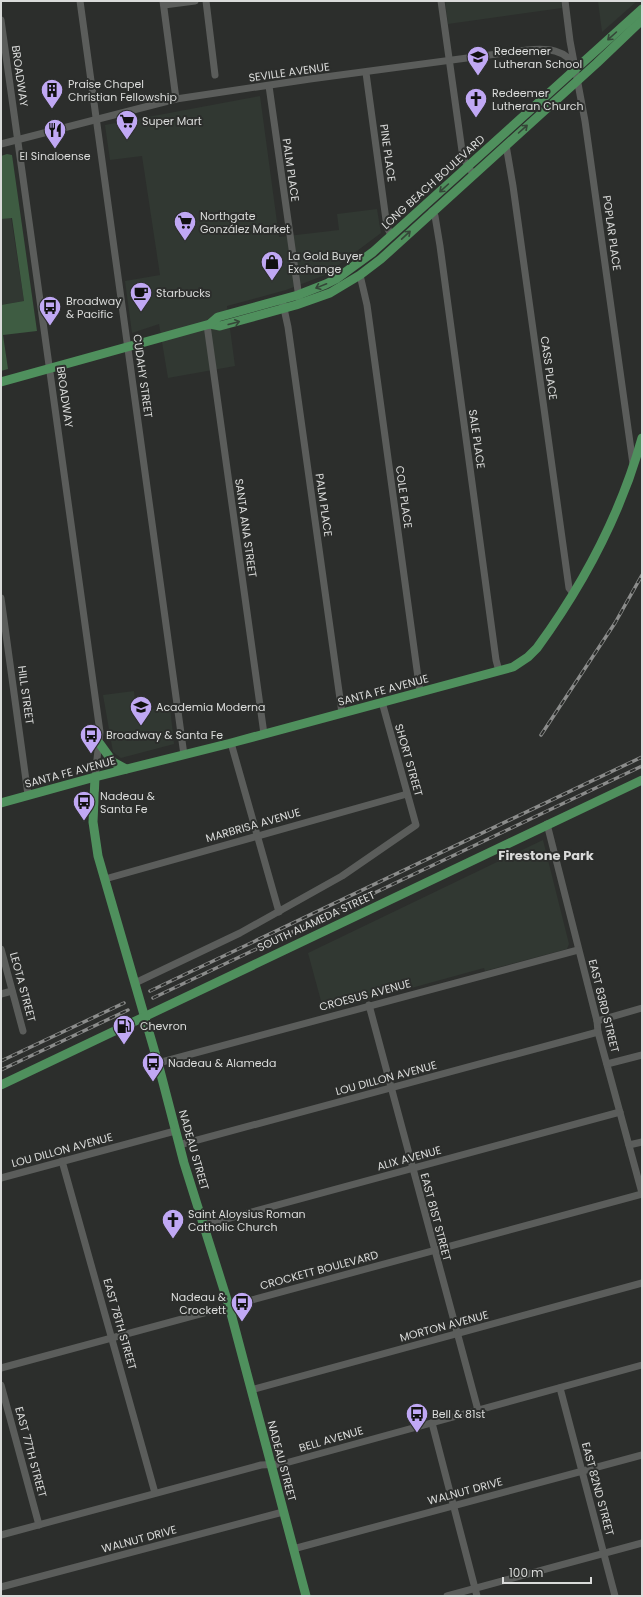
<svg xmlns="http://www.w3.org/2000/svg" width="643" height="1597" font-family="Poppins,sans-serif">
	<rect width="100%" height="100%" fill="#2c2e2c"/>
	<!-- built -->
	<g fill="#313832">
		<polygon points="445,1 561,1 562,8 448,24"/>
		<polygon points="598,1 637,1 602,32"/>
		<polygon points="260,96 279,237 339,230 337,214 377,209 381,233 325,275 286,290 227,306 235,366 168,378 159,324 132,333 125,281 160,275 142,156 110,160 105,125"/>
		<polygon points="11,217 24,301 1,305 1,219"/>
		<polygon points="134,691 136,711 170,707 174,744 121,758 113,752 103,695"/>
		<polygon points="543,840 569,944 567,949 485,971 484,968 324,1012 308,953"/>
	</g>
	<!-- green -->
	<polygon fill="#3e5c42" points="7,154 12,155 37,331 3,335 8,369 1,371 1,305 24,301 12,218 1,219 1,156"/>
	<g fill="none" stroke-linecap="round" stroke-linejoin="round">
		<!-- minor -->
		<g stroke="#5b5d5b" stroke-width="7">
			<polyline points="80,1 184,755"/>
			<polyline points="163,1 176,99"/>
			<polyline points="206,1 215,75"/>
			<polyline points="441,1 463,158 473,174"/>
			<polyline points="565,1 570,41 585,121 633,464"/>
			<polyline points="164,5 195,1"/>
			<polyline points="1,20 100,732 95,777"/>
			<polyline points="366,73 386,220 388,229 391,235"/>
			<polyline points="269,86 299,298"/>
			<path d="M 1,144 L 176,99 L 310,79 L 527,50 C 547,48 566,49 576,68"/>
			<polyline points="506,145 513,186 569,588 573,593"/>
			<polyline points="432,211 435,216 440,246 496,660 499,671"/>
			<polyline points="360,275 367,305 420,692"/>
			<polyline points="283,304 288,327 342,713"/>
			<polyline points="207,325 264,734"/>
			<polyline points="1,598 28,795"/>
			<polyline points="231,743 279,912"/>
			<polyline points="547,824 597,1021 598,1032 642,1193"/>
			<polyline points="105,879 407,794"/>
			<polyline points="1,949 23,1031"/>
			<polyline points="135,983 240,933 342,876 416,825 382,702"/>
			<polyline points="1,994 12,991"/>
			<polyline points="369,1005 478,1410"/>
			<polyline points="597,1021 642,1008"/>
			<polyline points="158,1063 578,950"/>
			<polyline points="607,1064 642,1055"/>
			<polyline points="179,1145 598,1032"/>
			<polyline points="629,1145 642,1142"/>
			<polyline points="62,1161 155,1493"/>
			<polyline points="1,1178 175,1131"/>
			<polyline points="204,1225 620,1112"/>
			<polyline points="1,1368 642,1194"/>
			<polyline points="1,1385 39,1525"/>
			<polyline points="560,1388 615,1596"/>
			<polyline points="251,1390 642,1283"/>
			<polyline points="432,1423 477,1596"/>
			<polyline points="1,1535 261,1465 282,1464 642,1365"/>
			<polyline points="293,1549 642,1455"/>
			<polyline points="1,1587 283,1512"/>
			<polyline points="447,1596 642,1543"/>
		</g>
		<!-- major -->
		<g stroke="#4f905d" stroke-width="9">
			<polyline points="210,324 220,326 296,305 330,293 360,275 381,259 597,63 642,20"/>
			<polyline points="1,382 210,324 218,317 298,295 326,284 336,279 373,252 642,9"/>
			<polyline points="100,744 113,762 126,769"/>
			<polyline points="95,777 93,822 98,856 158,1063 184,1163 229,1306 306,1596"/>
			<path d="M 1,803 L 95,777 L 231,743 L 513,667 L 528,657 L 537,648 C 583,585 621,513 642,438"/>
			<polyline points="1,1085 642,780"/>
		</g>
		<!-- rail casing -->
		<g stroke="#8b8c8b" stroke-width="3.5">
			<g id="rail">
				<polyline points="541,735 615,623 642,575"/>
				<polyline points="150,991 642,757"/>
				<polyline points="153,998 642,766"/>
				<polyline points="1,1061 124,1003"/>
				<polyline points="1,1070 128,1010"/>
			</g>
		</g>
		<!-- rail -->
		<use href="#rail" stroke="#2c2e2c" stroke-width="2" stroke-dasharray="6" stroke-linecap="butt"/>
	</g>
	<!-- one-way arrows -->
	<defs><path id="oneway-shaft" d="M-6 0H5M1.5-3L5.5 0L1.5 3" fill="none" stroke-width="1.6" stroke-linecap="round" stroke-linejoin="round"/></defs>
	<g stroke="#354638">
		<use href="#oneway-shaft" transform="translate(612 36) rotate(138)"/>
		<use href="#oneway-shaft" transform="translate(523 129) rotate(-42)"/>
		<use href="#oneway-shaft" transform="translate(444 188) rotate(138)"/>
		<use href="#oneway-shaft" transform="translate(406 235) rotate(-43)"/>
		<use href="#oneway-shaft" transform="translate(321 286) rotate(158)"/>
		<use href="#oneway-shaft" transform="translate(234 323) rotate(-15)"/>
	</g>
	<!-- icons -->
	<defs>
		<g id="school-pin" transform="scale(1.15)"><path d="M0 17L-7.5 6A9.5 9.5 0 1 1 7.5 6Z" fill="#c0a8f4" stroke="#2c2e2c"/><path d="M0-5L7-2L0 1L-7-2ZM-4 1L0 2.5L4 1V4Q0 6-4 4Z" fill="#111"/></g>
		<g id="building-pin" transform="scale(1.15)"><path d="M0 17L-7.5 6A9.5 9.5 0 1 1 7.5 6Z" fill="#c0a8f4" stroke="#2c2e2c"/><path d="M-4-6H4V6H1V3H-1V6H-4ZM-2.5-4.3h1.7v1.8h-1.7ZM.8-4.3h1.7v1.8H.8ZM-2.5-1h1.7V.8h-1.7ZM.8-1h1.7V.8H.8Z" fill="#111"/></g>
		<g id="church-pin" transform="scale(1.15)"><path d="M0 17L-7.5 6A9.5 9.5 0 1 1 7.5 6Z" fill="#c0a8f4" stroke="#2c2e2c"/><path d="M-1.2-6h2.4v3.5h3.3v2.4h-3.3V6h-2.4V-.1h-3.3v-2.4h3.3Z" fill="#111"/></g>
		<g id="supermarket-pin" transform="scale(1.15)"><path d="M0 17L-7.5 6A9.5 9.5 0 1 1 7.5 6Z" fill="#c0a8f4" stroke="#2c2e2c"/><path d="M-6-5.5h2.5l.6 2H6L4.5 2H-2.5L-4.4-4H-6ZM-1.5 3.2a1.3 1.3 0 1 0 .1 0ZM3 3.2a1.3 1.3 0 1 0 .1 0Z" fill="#111"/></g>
		<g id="restaurant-pin" transform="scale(1.15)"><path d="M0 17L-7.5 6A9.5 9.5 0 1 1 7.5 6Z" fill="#c0a8f4" stroke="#2c2e2c"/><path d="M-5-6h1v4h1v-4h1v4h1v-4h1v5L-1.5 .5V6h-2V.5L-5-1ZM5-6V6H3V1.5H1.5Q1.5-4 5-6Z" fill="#111"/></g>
		<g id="shop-pin" transform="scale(1.15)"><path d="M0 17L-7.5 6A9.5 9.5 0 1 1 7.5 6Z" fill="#c0a8f4" stroke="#2c2e2c"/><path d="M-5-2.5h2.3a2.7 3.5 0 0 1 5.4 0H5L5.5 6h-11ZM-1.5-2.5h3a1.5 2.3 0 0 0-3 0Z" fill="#111"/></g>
		<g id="cafe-pin" transform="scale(1.15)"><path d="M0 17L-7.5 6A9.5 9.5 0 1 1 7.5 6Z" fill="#c0a8f4" stroke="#2c2e2c"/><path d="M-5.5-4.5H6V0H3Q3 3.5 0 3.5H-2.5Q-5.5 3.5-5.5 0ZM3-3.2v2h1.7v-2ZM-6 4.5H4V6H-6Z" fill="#111"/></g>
		<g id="bus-pin" transform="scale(1.15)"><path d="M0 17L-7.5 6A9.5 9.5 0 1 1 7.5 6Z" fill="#c0a8f4" stroke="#2c2e2c"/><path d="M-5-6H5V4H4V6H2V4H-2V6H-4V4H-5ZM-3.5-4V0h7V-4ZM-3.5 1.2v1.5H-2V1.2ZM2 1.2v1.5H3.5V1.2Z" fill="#111"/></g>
		<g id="fuel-pin" transform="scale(1.15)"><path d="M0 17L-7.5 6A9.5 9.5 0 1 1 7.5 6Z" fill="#c0a8f4" stroke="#2c2e2c"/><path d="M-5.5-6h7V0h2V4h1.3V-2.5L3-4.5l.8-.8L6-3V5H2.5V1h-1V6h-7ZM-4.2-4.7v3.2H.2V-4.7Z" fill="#111"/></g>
	</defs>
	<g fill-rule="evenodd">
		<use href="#school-pin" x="478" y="57"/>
		<use href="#building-pin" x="52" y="90"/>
		<use href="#church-pin" x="476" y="99"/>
		<use href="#supermarket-pin" x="127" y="121"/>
		<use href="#restaurant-pin" x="55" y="130"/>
		<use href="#supermarket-pin" x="185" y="222"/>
		<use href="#shop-pin" x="272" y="262"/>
		<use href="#cafe-pin" x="141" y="293"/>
		<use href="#bus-pin" x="50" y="307"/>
		<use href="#school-pin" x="141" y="707"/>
		<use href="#bus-pin" x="91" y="735"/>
		<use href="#bus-pin" x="84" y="802"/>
		<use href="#fuel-pin" x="124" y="1026"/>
		<use href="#bus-pin" x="153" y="1063"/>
		<use href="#church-pin" x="173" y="1220"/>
		<use href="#bus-pin" x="242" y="1303"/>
		<use href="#bus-pin" x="417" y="1414"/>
	</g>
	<g text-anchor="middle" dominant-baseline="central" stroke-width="4" stroke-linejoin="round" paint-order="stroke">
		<!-- poi labels -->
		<g font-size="11" fill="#dadbda" stroke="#2c2e2c" text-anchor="start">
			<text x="494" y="51">Redeemer<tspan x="494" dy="13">Lutheran School</tspan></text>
			<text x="68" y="84">Praise Chapel<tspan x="68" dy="13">Christian Fellowship</tspan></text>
			<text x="492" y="93">Redeemer<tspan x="492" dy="13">Lutheran Church</tspan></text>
			<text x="142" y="121">Super Mart</text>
			<text x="55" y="156" text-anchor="middle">El Sinaloense</text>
			<text x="200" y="216">Northgate<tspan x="200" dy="13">González Market</tspan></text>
			<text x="288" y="256">La Gold Buyer<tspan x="288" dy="13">Exchange</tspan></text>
			<text x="156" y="293">Starbucks</text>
			<text x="66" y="301">Broadway<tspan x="66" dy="13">&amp; Pacific</tspan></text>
			<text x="156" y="707">Academia Moderna</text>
			<text x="106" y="735">Broadway &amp; Santa Fe</text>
			<text x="100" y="796">Nadeau &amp;<tspan x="100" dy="13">Santa Fe</tspan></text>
			<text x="140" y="1026">Chevron</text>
			<text x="168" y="1063">Nadeau &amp; Alameda</text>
			<text x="188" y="1214">Saint Aloysius Roman<tspan x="188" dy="13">Catholic Church</tspan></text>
			<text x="226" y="1297" text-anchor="end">Nadeau &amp;<tspan x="226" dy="13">Crockett</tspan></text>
			<text x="432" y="1414">Bell &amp; 81st</text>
		</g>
		<!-- street labels -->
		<g font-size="11" fill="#dadbda" stroke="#2c2e2c">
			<text transform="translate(289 72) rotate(-8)">SEVILLE AVENUE</text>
			<text transform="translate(20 76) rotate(82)">BROADWAY</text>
			<text transform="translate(388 153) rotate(82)">PINE PLACE</text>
			<text transform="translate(291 170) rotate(82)">PALM PLACE</text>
			<text transform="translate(433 182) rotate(-42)">LONG BEACH BOULEVARD</text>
			<text transform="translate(612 233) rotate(82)">POPLAR PLACE</text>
			<text transform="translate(549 368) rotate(82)">CASS PLACE</text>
			<text transform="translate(143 376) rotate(82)">CUDAHY STREET</text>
			<text transform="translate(65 397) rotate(82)">BROADWAY</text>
			<text transform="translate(477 439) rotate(82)">SALE PLACE</text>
			<text transform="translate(404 497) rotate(82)">COLE PLACE</text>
			<text transform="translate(324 505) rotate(82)">PALM PLACE</text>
			<text transform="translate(246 528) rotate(82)">SANTA ANA STREET</text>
			<text transform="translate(383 690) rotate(-15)">SANTA FE AVENUE</text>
			<text transform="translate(26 695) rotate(82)">HILL STREET</text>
			<text transform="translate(409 760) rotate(74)">SHORT STREET</text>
			<text transform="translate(70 772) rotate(-15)">SANTA FE AVENUE</text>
			<text transform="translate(253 825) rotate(-16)">MARBRISA AVENUE</text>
			<text transform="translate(316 921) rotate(-25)">SOUTH ALAMEDA STREET</text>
			<text transform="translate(23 987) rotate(75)">LEOTA STREET</text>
			<text transform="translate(365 995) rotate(-15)">CROESUS AVENUE</text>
			<text transform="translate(604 1006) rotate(76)">EAST 83RD STREET</text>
			<text transform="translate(386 1078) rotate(-15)">LOU DILLON AVENUE</text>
			<text transform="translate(62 1150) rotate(-15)">LOU DILLON AVENUE</text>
			<text transform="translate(194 1150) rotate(74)">NADEAU STREET</text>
			<text transform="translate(409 1158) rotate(-15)">ALIX AVENUE</text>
			<text transform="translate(436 1217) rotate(75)">EAST 81ST STREET</text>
			<text transform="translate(319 1270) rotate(-15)">CROCKETT BOULEVARD</text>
			<text transform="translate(120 1324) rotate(74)">EAST 78TH STREET</text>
			<text transform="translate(444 1326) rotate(-15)">MORTON AVENUE</text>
			<text transform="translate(331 1439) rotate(-16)">BELL AVENUE</text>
			<text transform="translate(31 1452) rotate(75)">EAST 77TH STREET</text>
			<text transform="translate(282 1461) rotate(75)">NADEAU STREET</text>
			<text transform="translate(598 1489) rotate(75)">EAST 82ND STREET</text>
			<text transform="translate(465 1491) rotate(-15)">WALNUT DRIVE</text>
			<text transform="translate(139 1539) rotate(-15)">WALNUT DRIVE</text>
		</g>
		<!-- quarter labels -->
		<g font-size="13" font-weight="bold" fill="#dadbda" stroke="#2c2e2c">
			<text x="546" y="855">Firestone Park</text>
		</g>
	</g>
	<!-- border -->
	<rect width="643" height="1597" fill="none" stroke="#dadbda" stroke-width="4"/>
	<!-- scale -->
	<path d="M503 1577v6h88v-6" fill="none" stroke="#dadbda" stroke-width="2"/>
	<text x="509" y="1577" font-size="12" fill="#dadbda" stroke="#2c2e2c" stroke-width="3" paint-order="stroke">100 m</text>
</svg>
